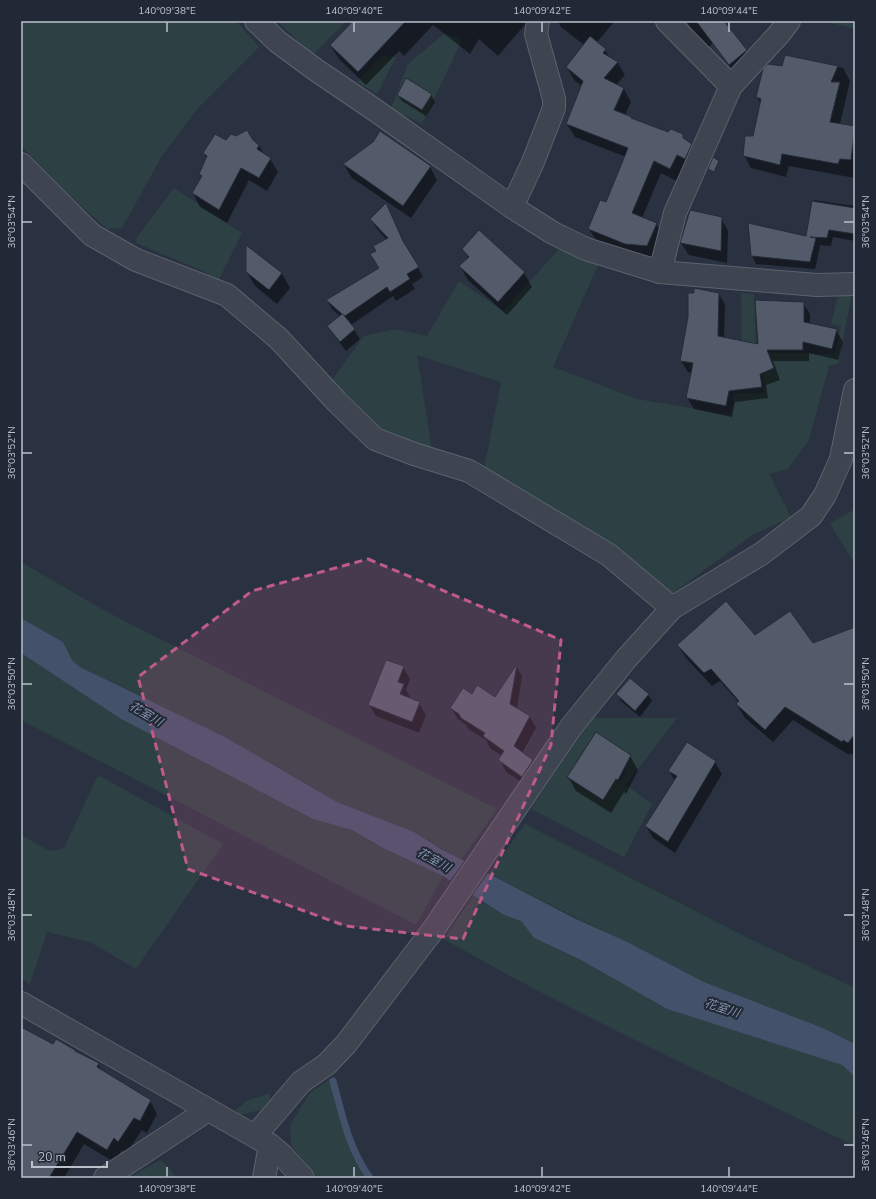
<svg xmlns="http://www.w3.org/2000/svg" width="876" height="1199" font-family="'Nunito Sans','Noto Sans JP',sans-serif">
	<rect width="100%" height="100%" fill="#2a3241"/>
	<!-- green -->
	<g fill="#2d4043" fill-rule="evenodd">
		<polygon points="21,21 236,21 259,47 198,108 162,156 122,228 107,229 66,192 21,146"/>
		<polygon points="277,21 346,21 313,55"/>
		<polygon points="823,21 855,21 855,29"/>
		<polygon points="445,33 462,40 422,124 391,109 408,64"/>
		<polygon points="382,56 396,57 377,94 357,82"/>
		<polygon points="174,188 242,233 218,281 203,271 136,243 137,237"/>
		<polygon points="560,248 599,263 553,367 637,399 731,415 734,394 746,393 757,395 764,392 763,374 755,373 742,352 741,293 754,294 756,352 825,354 835,353 841,326 831,324 838,295 852,294 838,364 829,366 809,440 788,469 769,474 791,517 752,535 669,596 620,548 484,469 501,382 417,355 432,450 379,427 332,380 364,336 395,329 427,336 459,281 503,311"/>
		<polygon points="855,509 855,564 830,524"/>
		<polygon points="21,562 107,612 497,809 461,860 414,832 337,802 225,737 80,667 72,660 63,642 21,618"/>
		<polygon points="21,653 121,719 313,819 352,830 385,849 443,876 416,925 21,720"/>
		<path d="M 591,718 L 677,718 L 626,785 L 652,804 L 624,857 L 531,809 ZM 596,732 L 631,755 L 625,768 L 627,770 L 621,782 L 616,779 L 567,777 Z"/>
		<polygon points="98,775 223,844 136,969 90,942 47,932 30,984 21,978 21,835 50,851 64,848"/>
		<polygon points="525,824 752,940 855,988 855,1044 823,1028 704,982 489,874"/>
		<path d="M 473,896 L 504,915 L 521,921 L 534,938 L 581,960 L 667,1009 L 842,1065 L 855,1077 L 855,1146 C 717,1079 577,1016 444,939 Z"/>
		<polygon points="335,1076 352,1148 370,1178 318,1178 291,1145 290,1125 310,1093"/>
		<polygon points="270,1093 270,1100 261,1110 238,1115 236,1109 242,1106 246,1101"/>
		<polygon points="160,1160 172,1171 175,1178 129,1178"/>
	</g>
	<!-- water -->
	<polygon fill="#43516a" points="21,618 63,642 72,660 80,667 225,737 337,802 414,832 441,849 576,919 625,941 704,982 823,1028 855,1044 855,1077 842,1065 667,1009 581,960 534,938 521,921 504,915 443,876 385,849 352,830 313,819 121,719 21,653"/>
	<!-- pier -->
	<polygon fill="#2a3241" points="465,860 489,872 471,897 449,882"/>
	<!-- shadow -->
	<g fill="#0007">
		<polygon points="354,21 528,21 498,56 479,39 470,54 433,25 404,56 399,51 366,85 339,59 331,46"/>
		<polygon points="558,21 615,21 596,43 605,50 610,58 617,62 625,75 616,85 624,89 631,102 625,115 633,120 669,133 682,135 685,141 691,144 699,158 678,182 661,173 642,218 656,224 664,237 655,259 597,242 589,229 607,204 626,157 575,137 567,124 582,86 574,80 567,67 584,45 561,27"/>
		<polygon points="686,21 716,21 728,28 750,57 733,71 713,43 709,47 694,32"/>
		<polygon points="786,56 843,68 850,81 840,124 855,127 855,178 789,166 786,177 751,168 744,155 753,137 761,104 757,97 783,67"/>
		<polygon points="406,80 431,95 435,102 426,116 402,101 398,95"/>
		<polygon points="252,140 259,145 264,155 270,159 278,172 267,191 249,180 227,223 200,207 193,193 202,177 200,174 207,159 204,153 226,141"/>
		<polygon points="344,165 430,167 437,180 411,218 352,178"/>
		<polygon points="814,200 855,206 855,241 833,237 831,246 819,245 820,247 815,269 756,264 752,256 807,237"/>
		<polygon points="386,205 408,250 423,277 412,284 415,289 396,301 393,296 351,325 360,339 346,351 328,327 340,316 333,310 327,301 380,269 377,251 387,240 377,229 371,219"/>
		<polygon points="721,218 728,231 727,263 689,255 681,243"/>
		<polygon points="479,232 524,273 532,287 507,315 468,280 460,266 468,258 463,249"/>
		<polygon points="247,247 282,274 290,288 277,304 255,286 247,272"/>
		<polygon points="719,294 725,305 724,338 759,345 803,303 810,314 810,324 836,330 843,342 838,360 809,353 809,361 773,361 780,380 766,385 768,398 735,402 732,417 694,409 687,397 692,373 688,372 681,361"/>
		<polygon points="855,628 855,756 850,753 849,755 793,720 773,742 745,718 737,705 739,703 720,681 712,686 686,658 678,645 755,636 812,644"/>
		<polygon points="516,666 522,676 517,709 530,717 536,728 522,753 532,760 539,772 529,787 506,772 500,760 502,756 490,748 486,740 468,729 466,725 458,719 451,708 472,696 495,698"/>
		<polygon points="403,667 410,679 406,690 410,697 409,699 419,703 426,715 419,733 376,716 369,705"/>
		<polygon points="617,694 648,695 652,701 640,717 621,701"/>
		<polygon points="630,756 638,770 626,794 624,792 611,813 576,791 568,777"/>
		<polygon points="715,762 722,774 675,853 653,838 646,826 675,781 669,771"/>
		<polygon points="21,1028 54,1045 75,1051 76,1053 98,1064 102,1071 150,1101 157,1114 147,1133 142,1130 126,1154 122,1150 114,1162 84,1144 64,1178 21,1178"/>
	</g>
	<g fill="none" stroke-linecap="round" stroke-linejoin="round">
		<!-- stream -->
		<path stroke="#43516a" stroke-width="7" d="M 333,1081 C 343,1117 348,1147 370,1178"/>
	</g>
	<!-- building -->
	<g fill="#535b6b" stroke="#242b38">
		<polygon points="353,21 406,21 358,72 330,45"/>
		<polygon points="696,21 724,21 747,50 729,65"/>
		<polygon points="590,36 606,49 603,53 618,62 604,78 624,88 614,110 632,117 631,118 668,132 671,129 683,134 683,138 692,144 685,159 677,155 670,169 654,161 632,213 657,223 647,246 625,244 588,229 600,200 606,202 628,148 566,124 583,81 566,67"/>
		<polygon points="785,55 838,66 831,82 840,82 830,122 855,126 851,160 840,159 838,164 782,154 780,165 743,156 745,136 753,136 761,99 756,97 763,69 768,64 782,66"/>
		<polygon points="406,78 432,94 422,110 397,95"/>
		<polygon points="247,130 253,140 259,145 257,149 271,158 259,178 241,168 219,210 192,193 202,176 199,174 207,156 203,153 215,134 226,140 231,134 236,136"/>
		<polygon points="380,131 431,166 403,206 343,164 373,142"/>
		<polygon points="713,157 719,161 714,172 708,169"/>
		<polygon points="812,201 855,208 855,234 829,230 827,238 810,237 816,238 810,262 751,256 748,223 806,236"/>
		<polygon points="386,203 403,241 419,267 407,274 410,279 390,292 387,287 345,316 343,314 355,329 340,342 327,326 342,314 326,300 379,268 370,254 376,251 373,246 388,238 370,219"/>
		<polygon points="690,210 722,217 721,251 680,243"/>
		<polygon points="479,230 525,272 498,302 459,266 469,257 462,249"/>
		<polygon points="246,245 282,273 269,290 246,272"/>
		<polygon points="694,288 719,293 718,336 758,344 755,300 804,302 804,322 837,329 832,349 803,342 803,350 767,350 774,368 760,374 762,387 729,391 726,406 686,398 693,363 680,361 688,317 688,293 694,293"/>
		<polygon points="726,601 755,635 790,611 813,643 855,627 855,734 848,743 843,740 842,742 785,707 765,730 736,704 739,701 711,669 704,673 677,645"/>
		<polygon points="386,660 404,666 398,682 404,684 400,694 420,702 412,722 368,705"/>
		<polygon points="517,664 510,704 530,716 514,746 533,760 522,777 498,760 504,751 483,736 485,733 461,718 459,714 450,708 463,688 472,694 477,685 495,697"/>
		<polygon points="630,678 649,694 635,711 616,694"/>
		<polygon points="596,732 631,755 618,780 616,779 603,800 567,777"/>
		<polygon points="687,742 716,761 668,842 645,826 677,776 668,771"/>
		<polygon points="21,1027 53,1044 56,1039 75,1050 75,1051 99,1063 97,1067 151,1100 140,1121 134,1118 118,1142 114,1138 107,1150 77,1132 49,1178 21,1178"/>
	</g>
	<g fill="none" stroke-linecap="round" stroke-linejoin="round">
		<!-- minor casing -->
		<g stroke="#5c626e" stroke-width="24">
			<g id="minor">
				<polyline points="256,21 278,42 316,70 372,108 512,207 553,233 586,249 660,272 817,285 855,284"/>
				<polyline points="667,21 731,86"/>
				<polyline points="21,164 92,235 136,260 227,295 279,339 337,402 375,439 414,454 469,471 609,555 672,608"/>
				<polyline points="512,207 533,162 554,108 554,99 536,34 538,21"/>
				<polyline points="660,272 675,213 731,86 780,33 789,21"/>
				<polyline points="21,1003 270,1145 282,1155 303,1178"/>
				<polyline points="255,1136 301,1082 327,1064 346,1044 433,930 571,727 626,659 672,608 761,554 811,516 825,495 841,459 855,390"/>
				<polyline points="105,1178 208,1110"/>
				<polyline points="264,1178 270,1145"/>
			</g>
		</g>
		<!-- minor -->
		<use href="#minor" stroke="#3e4551" stroke-width="22"/>
	</g>
	<!-- marked area -->
	<path fill="#bf5b88" fill-opacity="0.2" stroke="#bf5b88" stroke-width="3" stroke-dasharray="8 5" stroke-linejoin="round" d="M 368,559 L 561,640 L 551,745 L 463,939 L 346,926 L 188,869 L 138,677 L 252,591 Z"/>
	<!-- ticks -->
	<path fill="none" stroke="#bbc0cb" stroke-width="1.5" d="M 167,22 L 167,32M 354,22 L 354,32M 542,22 L 542,32M 729,22 L 729,32M 22,222 L 32,222M 844,222 L 854,222M 22,453 L 32,453M 844,453 L 854,453M 22,684 L 32,684M 844,684 L 854,684M 22,915 L 32,915M 844,915 L 854,915M 22,1145 L 32,1145M 844,1145 L 854,1145M 167,1167 L 167,1177M 354,1167 L 354,1177M 542,1167 L 542,1177M 729,1167 L 729,1177"/>
	<g text-anchor="middle" dominant-baseline="central" stroke-width="4" stroke-linejoin="round" paint-order="stroke">
		<!-- water labels -->
		<g font-size="12" font-style="italic" fill="#8695af" stroke="#222936">
			<text transform="translate(146 714) rotate(30)">花室川</text>
			<text transform="translate(434 860) rotate(29)">花室川</text>
			<text transform="translate(722 1008) rotate(18)">花室川</text>
		</g>
	</g>
	<!-- border -->
	<rect width="876" height="1199" fill="none" stroke="#222936" stroke-width="44"/>
	<!-- scale -->
	<path d="M32 1161v6h75v-6" fill="none" stroke="#bbc0cb" stroke-width="2"/>
	<text x="38" y="1161" font-size="12" fill="#bbc0cb" stroke="#222936" stroke-width="3" paint-order="stroke">20 m</text>
	<rect x="22" y="22" width="832" height="1155" fill="none" stroke="#bbc0cb" stroke-width="1.5"/>
	<g font-size="10" text-anchor="middle" fill="#bbc0cb">
		<text x="167" y="14">140°09'38"E</text>
		<text x="354" y="14">140°09'40"E</text>
		<text x="542" y="14">140°09'42"E</text>
		<text x="729" y="14">140°09'44"E</text>
		<text transform="translate(11 222) rotate(-90)" y="4">36°03'54"N</text>
		<text transform="translate(865 222) rotate(-90)" y="4">36°03'54"N</text>
		<text transform="translate(11 453) rotate(-90)" y="4">36°03'52"N</text>
		<text transform="translate(865 453) rotate(-90)" y="4">36°03'52"N</text>
		<text transform="translate(11 684) rotate(-90)" y="4">36°03'50"N</text>
		<text transform="translate(865 684) rotate(-90)" y="4">36°03'50"N</text>
		<text transform="translate(11 915) rotate(-90)" y="4">36°03'48"N</text>
		<text transform="translate(865 915) rotate(-90)" y="4">36°03'48"N</text>
		<text transform="translate(11 1145) rotate(-90)" y="4">36°03'46"N</text>
		<text transform="translate(865 1145) rotate(-90)" y="4">36°03'46"N</text>
		<text x="167" y="1192">140°09'38"E</text>
		<text x="354" y="1192">140°09'40"E</text>
		<text x="542" y="1192">140°09'42"E</text>
		<text x="729" y="1192">140°09'44"E</text>
	</g>
</svg>
